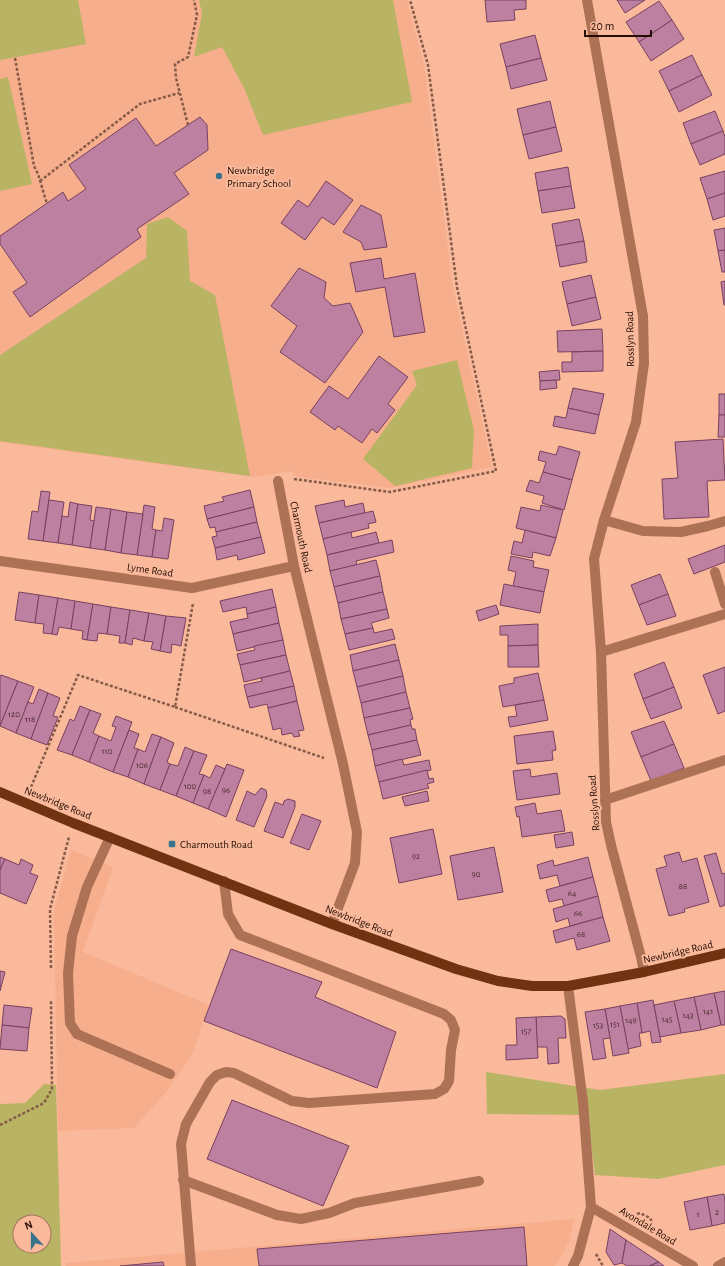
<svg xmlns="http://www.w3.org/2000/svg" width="725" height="1266" font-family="'Alegreya Sans',sans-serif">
	<rect width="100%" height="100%" fill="#fab99b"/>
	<!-- built -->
	<g fill="#f6ae8c">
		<polygon points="0,0 407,0 424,65 453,287 492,467 390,488 294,476 292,471 254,477 0,442"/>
		<polygon points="71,850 113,867 83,952 209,1005 192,1055 167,1091 134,1128 58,1131 54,910"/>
		<polygon points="574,1219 569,1242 555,1266 66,1266 66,1263"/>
	</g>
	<!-- green -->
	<g fill="#b8b463" fill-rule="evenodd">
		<polygon points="0,0 78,0 86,44 0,60"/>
		<polygon points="199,0 393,0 412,102 263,135 245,90 222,47 194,57 202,13"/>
		<polygon points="8,77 32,184 0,191 0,79"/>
		<polygon points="168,217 187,231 190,281 215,295 250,476 0,441 0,355 146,258 147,224"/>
		<polygon points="457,360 474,430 472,468 395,486 363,459 417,385 412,371"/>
		<polygon points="486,1072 600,1090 725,1074 725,1165 658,1179 595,1175 587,1115 487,1114"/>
		<path d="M 44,1084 L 56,1085 L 61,1266 L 0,1266 L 0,1104 L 25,1103 ZM 20,1222 L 44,1222 L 44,1246 L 20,1246 Z"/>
	</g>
	<!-- building -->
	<g fill="#bd80a1" stroke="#784160">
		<polygon points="485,0 526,0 526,9 514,10 515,20 487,22"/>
		<polygon points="617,0 645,0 625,13"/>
		<polygon points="659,1 672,20 639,42 626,22"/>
		<polygon points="672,20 684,39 651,61 639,42"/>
		<polygon points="535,35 541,58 506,67 500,44"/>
		<polygon points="692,55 702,75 669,91 659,71"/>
		<polygon points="541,58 547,80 511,89 506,67"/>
		<polygon points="702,75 712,95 679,112 669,91"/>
		<polygon points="550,101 556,127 523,135 517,109"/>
		<polygon points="715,111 723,131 691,144 683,123"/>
		<polygon points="200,117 207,125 208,150 174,173 189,194 137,229 141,237 30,317 13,292 27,283 0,244 0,236 63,192 68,201 86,189 69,165 136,118 156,146"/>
		<polygon points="556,127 562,151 529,159 523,135"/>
		<polygon points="723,131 725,137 725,154 700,165 691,144"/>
		<polygon points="568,167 571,186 538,191 535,173"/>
		<polygon points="725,171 725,193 707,199 700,178"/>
		<polygon points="326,181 353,200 334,225 322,217 305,240 281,223 298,200 308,207"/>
		<polygon points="571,186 575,208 542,213 538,191"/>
		<polygon points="725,193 725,216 713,220 707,199"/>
		<polygon points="361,205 381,215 387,247 364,250 361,242 343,232"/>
		<polygon points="579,219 584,241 556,246 552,224"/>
		<polygon points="725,228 725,250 718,251 714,230"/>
		<polygon points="584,241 587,262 560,267 556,246"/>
		<polygon points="725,250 725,272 722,272 718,251"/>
		<polygon points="381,258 384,279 415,273 425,332 394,337 385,287 356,292 350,263"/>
		<polygon points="299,268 326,282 324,298 333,306 350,303 363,332 325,383 280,352 297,326 271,306"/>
		<polygon points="591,275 596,297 567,304 562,282"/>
		<polygon points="725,281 725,305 724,305 721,282"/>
		<polygon points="596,297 601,319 572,326 567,304"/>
		<polygon points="602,329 603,351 558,352 557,331"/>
		<polygon points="603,351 603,371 562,372 562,362 572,362 572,352"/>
		<polygon points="379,356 408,377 388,404 395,410 377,433 372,429 362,443 338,426 335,430 310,412 329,386 348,399"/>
		<polygon points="559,370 560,380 540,381 539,372"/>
		<polygon points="556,380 557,388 540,390 540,381"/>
		<polygon points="573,388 604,394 599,415 568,408"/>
		<rect x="719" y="394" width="6" height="21"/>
		<polygon points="568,408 599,415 595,434 553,426 555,416 566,418"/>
		<polygon points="719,415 725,415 725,437 718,437"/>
		<polygon points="723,439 725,480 707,481 709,517 664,519 662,479 678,478 675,442"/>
		<polygon points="559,446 580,452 572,480 543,472 546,462 538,460 540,451 556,455"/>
		<polygon points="543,472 572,480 564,510 542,503 544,496 526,491 530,480 539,483"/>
		<polygon points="250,490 254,507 207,519 204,506 224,501 222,497"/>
		<polygon points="41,491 50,492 43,541 28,539 32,511 38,512"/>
		<polygon points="49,500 64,502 58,543 43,541"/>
		<polygon points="344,500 345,507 363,503 365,513 319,523 315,506"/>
		<polygon points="70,502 78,504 72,545 58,543 62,516 68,517"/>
		<polygon points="78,504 92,506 90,520 94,521 90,548 72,545"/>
		<polygon points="144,505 155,507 152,529 156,530 152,557 137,555"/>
		<polygon points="541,505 563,510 556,538 516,528 521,507 540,511"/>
		<polygon points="96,507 111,509 105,550 90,548"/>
		<polygon points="254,507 257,522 216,532 215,527 210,528 207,519"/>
		<polygon points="111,509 127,512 121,553 105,550"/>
		<polygon points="373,511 376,522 368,524 369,528 323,539 319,523"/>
		<polygon points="127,512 143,514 137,555 121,553"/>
		<polygon points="164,518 174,520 168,559 152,557 156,530 162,531"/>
		<polygon points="257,522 261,537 215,548 212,537 217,536 216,532"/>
		<polygon points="525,530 556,538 550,556 533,552 532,558 511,554 514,541 522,543"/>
		<polygon points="351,532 352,538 376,532 379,543 327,555 323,539"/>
		<polygon points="261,537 265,553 238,560 237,555 217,560 215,548"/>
		<polygon points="392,540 394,552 356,561 357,565 330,571 327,555"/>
		<polygon points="725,545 725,562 694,574 688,559"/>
		<polygon points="511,556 534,561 533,567 549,570 544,592 513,586 516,572 508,570"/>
		<polygon points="376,560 380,576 334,587 330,571"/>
		<polygon points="660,574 668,594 639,605 631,585"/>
		<polygon points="380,576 383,592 338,603 334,587"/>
		<polygon points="504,584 544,592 540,613 500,605"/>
		<polygon points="272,589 276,607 247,614 246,607 223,612 220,601"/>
		<polygon points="19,592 39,595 35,623 15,620"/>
		<polygon points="383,592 387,609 341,619 338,603"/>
		<polygon points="668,594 676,616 647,625 639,605"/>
		<polygon points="39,595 58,598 52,634 43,633 44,624 35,623"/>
		<polygon points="58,598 75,601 71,629 59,627 57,635 52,634"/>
		<polygon points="75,601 93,604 87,640 82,639 83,631 71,629"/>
		<polygon points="93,604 111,607 107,634 98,633 97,641 87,640"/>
		<polygon points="496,605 499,614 479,621 476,611"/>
		<polygon points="111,607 130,610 125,643 119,643 120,636 107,634"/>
		<polygon points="276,607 279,623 233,634 230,622 248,618 247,614"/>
		<polygon points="387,609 389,618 371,623 373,628 345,634 341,619"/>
		<polygon points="130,610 149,613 144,641 133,638 132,645 125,643"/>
		<polygon points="149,613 166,616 160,651 151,649 153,642 144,641"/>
		<polygon points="166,616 186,618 181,646 172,644 171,653 160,651"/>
		<polygon points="279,623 283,640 237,651 233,634"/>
		<polygon points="538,624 538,645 508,646 508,635 500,635 500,626"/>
		<polygon points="373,628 374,633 392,629 395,639 349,650 345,634"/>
		<polygon points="283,640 286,655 240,665 237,654 255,650 254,646"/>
		<polygon points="395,644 399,660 353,671 350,655"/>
		<polygon points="538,645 539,667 508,667 508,646"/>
		<polygon points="286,655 290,671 244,682 240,665"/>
		<polygon points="399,660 403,676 357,687 353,671"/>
		<polygon points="664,662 674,687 643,699 634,674"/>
		<polygon points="725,667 725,711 718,714 703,675"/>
		<polygon points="290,671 294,686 247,697 244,685 262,681 261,678"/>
		<polygon points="538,673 544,700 503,707 499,686 514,683 514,678"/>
		<polygon points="1,675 18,681 0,726 0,676"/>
		<polygon points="403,676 406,692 361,703 357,687"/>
		<polygon points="18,681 34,687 16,733 0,726"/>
		<polygon points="294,686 297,701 268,708 267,704 250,708 247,697"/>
		<polygon points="674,687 682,708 651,719 643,699"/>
		<polygon points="39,689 48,693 31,739 16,733 28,702 33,704"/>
		<polygon points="406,692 410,708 364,718 361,703"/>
		<polygon points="48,693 60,698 53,716 58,717 47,745 31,739"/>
		<polygon points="544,700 548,720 510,727 508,717 517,716 515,705"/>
		<polygon points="297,701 304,730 298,731 300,736 294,737 292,733 282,735 281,728 273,730 268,708"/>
		<polygon points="80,706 90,710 72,755 57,750 70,719 74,721"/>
		<polygon points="410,708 413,719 410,720 411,725 368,735 364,718"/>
		<polygon points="90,710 101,714 93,733 99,736 89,762 72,755"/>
		<polygon points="116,716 132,722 113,772 89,762 99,736 111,741 116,727 112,726"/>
		<polygon points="664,721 674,744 641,757 631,732"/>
		<polygon points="411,725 412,729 415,729 417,740 372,750 368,735"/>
		<polygon points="129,730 139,734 134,748 138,749 128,777 113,772"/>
		<polygon points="553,731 556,750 552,751 553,760 517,764 514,736"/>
		<polygon points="152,734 161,737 144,784 128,777 138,749 145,752"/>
		<polygon points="161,737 174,743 167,762 170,764 160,790 144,784"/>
		<polygon points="417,740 421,755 375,766 372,750"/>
		<polygon points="674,744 684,768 651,781 641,757"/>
		<polygon points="185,747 194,751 176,796 160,790 170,764 178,766"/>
		<polygon points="194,751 207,755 199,774 204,775 193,803 176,796"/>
		<polygon points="402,759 404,765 429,760 431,770 379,782 375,766"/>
		<polygon points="227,764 244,770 226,817 208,809"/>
		<polygon points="216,765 225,769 208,809 193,803 204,775 210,778"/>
		<polygon points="530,769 531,777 557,773 560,794 517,800 513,771"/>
		<polygon points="427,770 429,779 433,778 434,782 427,784 429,788 383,799 379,782"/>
		<polygon points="261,788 266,790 267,796 254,827 236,820 247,791 255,795"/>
		<polygon points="427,791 429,801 405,806 402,797"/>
		<polygon points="288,799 295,801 295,807 283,838 264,831 275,802 283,805 284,801"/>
		<polygon points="535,803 537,814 561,810 565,831 522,837 519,816 517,817 515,807"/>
		<polygon points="302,814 321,821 309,850 290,843"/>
		<polygon points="433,829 442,874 399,883 390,838"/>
		<polygon points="572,832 574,845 556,848 554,835"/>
		<polygon points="494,847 503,892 458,900 450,856"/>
		<polygon points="679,852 682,862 697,858 709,902 684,909 685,912 669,916 656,869 667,866 664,856"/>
		<polygon points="716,853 722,874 725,873 725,905 720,907 704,856"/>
		<polygon points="0,857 5,859 0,870"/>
		<polygon points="588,857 593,877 560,886 557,875 540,879 537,865 553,860 554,866"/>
		<polygon points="5,859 19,865 21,859 33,865 30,873 38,876 26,904 0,893 0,870"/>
		<polygon points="593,877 598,896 564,906 562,899 549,902 546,890"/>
		<polygon points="598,896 603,917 570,926 568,918 556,922 553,909"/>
		<polygon points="603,917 610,941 577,950 574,938 556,943 553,931"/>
		<polygon points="231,949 322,982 315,997 396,1032 377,1088 204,1021"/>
		<polygon points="0,971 5,972 0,991"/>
		<polygon points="725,991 725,1025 721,1025 714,993"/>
		<polygon points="714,993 721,1025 701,1030 694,997"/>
		<polygon points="694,997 701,1030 681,1033 674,1001"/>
		<polygon points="653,1000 661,1042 652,1043 650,1031 642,1033 637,1003"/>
		<polygon points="674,1001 681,1033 660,1037 654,1005"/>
		<polygon points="637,1003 642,1033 639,1033 641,1046 628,1049 620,1006"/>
		<polygon points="4,1005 32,1008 29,1028 2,1025"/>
		<polygon points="620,1006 629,1053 613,1056 605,1009"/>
		<polygon points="605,1009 610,1038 603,1039 606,1058 593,1060 585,1012"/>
		<polygon points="561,1016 565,1019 566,1038 558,1038 559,1063 548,1064 547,1047 537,1047 536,1017"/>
		<polygon points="536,1017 538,1058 506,1060 506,1045 517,1045 516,1018"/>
		<polygon points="2,1025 29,1028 27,1051 0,1049"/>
		<polygon points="232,1100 349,1146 323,1206 207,1159"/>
		<polygon points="724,1194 725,1202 725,1223 712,1226 707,1197"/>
		<polygon points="707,1197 712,1226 690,1230 684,1202"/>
		<polygon points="524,1227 527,1266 259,1266 257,1249"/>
		<polygon points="610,1229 626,1240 622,1263 614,1265 606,1252"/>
		<polygon points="626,1240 659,1262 649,1266 627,1266 622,1263"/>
		<polygon points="163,1262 164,1266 120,1266"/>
		<polygon points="659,1262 664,1266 649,1266"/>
	</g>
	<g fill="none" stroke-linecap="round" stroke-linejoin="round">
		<!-- path -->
		<g stroke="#855b48" stroke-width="2.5" stroke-dasharray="3 2" stroke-linecap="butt">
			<polyline points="15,58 34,166 38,174 47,204"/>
			<polyline points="188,125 176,78 175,64 188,57 197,15 194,0"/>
			<polyline points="40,181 140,104 179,93"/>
			<polyline points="294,479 390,492 496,471 457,287 428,65 410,0"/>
			<polyline points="175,707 324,758"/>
			<polyline points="31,787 78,675 175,707 193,603"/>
			<polyline points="51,968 50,909 69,837"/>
			<polyline points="0,1125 44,1103 52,1089 51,1001"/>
			<polyline points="637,1214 640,1213 650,1218 653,1224"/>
			<polyline points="596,1254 603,1266"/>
		</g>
		<!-- lane -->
		<g stroke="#ad7155" stroke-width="10">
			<polyline points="605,800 725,760"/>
			<polyline points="110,837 87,887 72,936 68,973 70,1023 77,1034 170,1074"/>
			<polyline points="183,1180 277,1215 301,1219 329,1213 355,1203 479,1181"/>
			<polyline points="191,1266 181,1144 186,1124 210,1082 217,1075 226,1072 234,1073 292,1101 309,1103 435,1094 444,1089 449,1081 451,1050 455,1030 451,1020 444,1014 240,935 228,914 224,881"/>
		</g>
		<!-- street -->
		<g stroke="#ad7155" stroke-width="10">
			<polyline points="587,0 643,316 644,363 636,422 604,520 594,559 601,652 606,822 611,845 641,957 644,972"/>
			<polyline points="278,481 294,566 343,764 357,832 355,863 332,924"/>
			<polyline points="604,520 643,531 681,532 708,526 725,521"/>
			<polyline points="0,561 192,588 294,566"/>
			<polyline points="715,572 725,604"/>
			<polyline points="601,652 725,614"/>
			<polyline points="568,986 583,1102 591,1207 578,1256 573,1266"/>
			<polyline points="591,1207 693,1266"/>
			<polyline points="718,1266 725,1262"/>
		</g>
		<!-- primary -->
		<polyline stroke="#703311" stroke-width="10" points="0,792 73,823 332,924 456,969 498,981 532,986 568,986 644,972 725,953"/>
	</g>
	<!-- markers -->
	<g fill="#37738a" stroke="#fab99b" stroke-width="1.5">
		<circle cx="219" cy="176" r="4"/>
		<rect x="168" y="840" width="8" height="8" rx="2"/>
	</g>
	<g text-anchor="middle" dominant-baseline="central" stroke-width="4" stroke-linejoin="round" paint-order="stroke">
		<!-- number labels -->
		<g font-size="9" fill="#4a2a2b">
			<text x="14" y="714">120</text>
			<text x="30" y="719">118</text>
			<text x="107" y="751">110</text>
			<text x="142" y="765">106</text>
			<text x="190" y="786">100</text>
			<text x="226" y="790">96</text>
			<text x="207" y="791">98</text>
			<text x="416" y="856">92</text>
			<text x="476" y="874">90</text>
			<text x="683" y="886">88</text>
			<text x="572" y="893">64</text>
			<text x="578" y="913">66</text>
			<text x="581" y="934">68</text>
			<text x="708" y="1011">141</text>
			<text x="688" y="1015">143</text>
			<text x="667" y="1019">145</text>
			<text x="631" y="1020">149</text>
			<text x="615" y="1024">151</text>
			<text x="598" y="1025">153</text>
			<text x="526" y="1031">157</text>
			<text x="717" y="1212">2</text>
			<text x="698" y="1214">1</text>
		</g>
		<!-- poi labels -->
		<g font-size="11" fill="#240d04" stroke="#fab99b" text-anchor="start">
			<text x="227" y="170">Newbridge<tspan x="227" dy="13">Primary School</tspan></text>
			<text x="180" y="844">Charmouth Road</text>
		</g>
		<!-- street labels -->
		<g font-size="11" fill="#240d04" stroke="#fab99b">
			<text transform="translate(630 339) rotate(-91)">Rosslyn Road</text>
			<text transform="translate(301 537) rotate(78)">Charmouth Road</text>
			<text transform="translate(150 570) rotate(8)">Lyme Road</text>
			<text transform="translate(58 803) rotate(22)">Newbridge Road</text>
			<text transform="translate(594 803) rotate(-94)">Rosslyn Road</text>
			<text transform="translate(359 921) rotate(21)">Newbridge Road</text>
			<text transform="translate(678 952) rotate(-13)">Newbridge Road</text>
			<text transform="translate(648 1226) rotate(31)">Avondale Road</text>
		</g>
	</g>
	<!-- north arrow -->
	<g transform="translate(32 1234) rotate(339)"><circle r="19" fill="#fab99b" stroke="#a4745f"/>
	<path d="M0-3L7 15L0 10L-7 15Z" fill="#37738a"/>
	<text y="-6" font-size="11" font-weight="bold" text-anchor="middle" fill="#240d04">N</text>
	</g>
	<!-- scale -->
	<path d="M585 30v6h66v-6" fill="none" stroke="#240d04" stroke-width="2"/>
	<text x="591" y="30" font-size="12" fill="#240d04" stroke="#fab99b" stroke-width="3" paint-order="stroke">20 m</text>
</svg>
